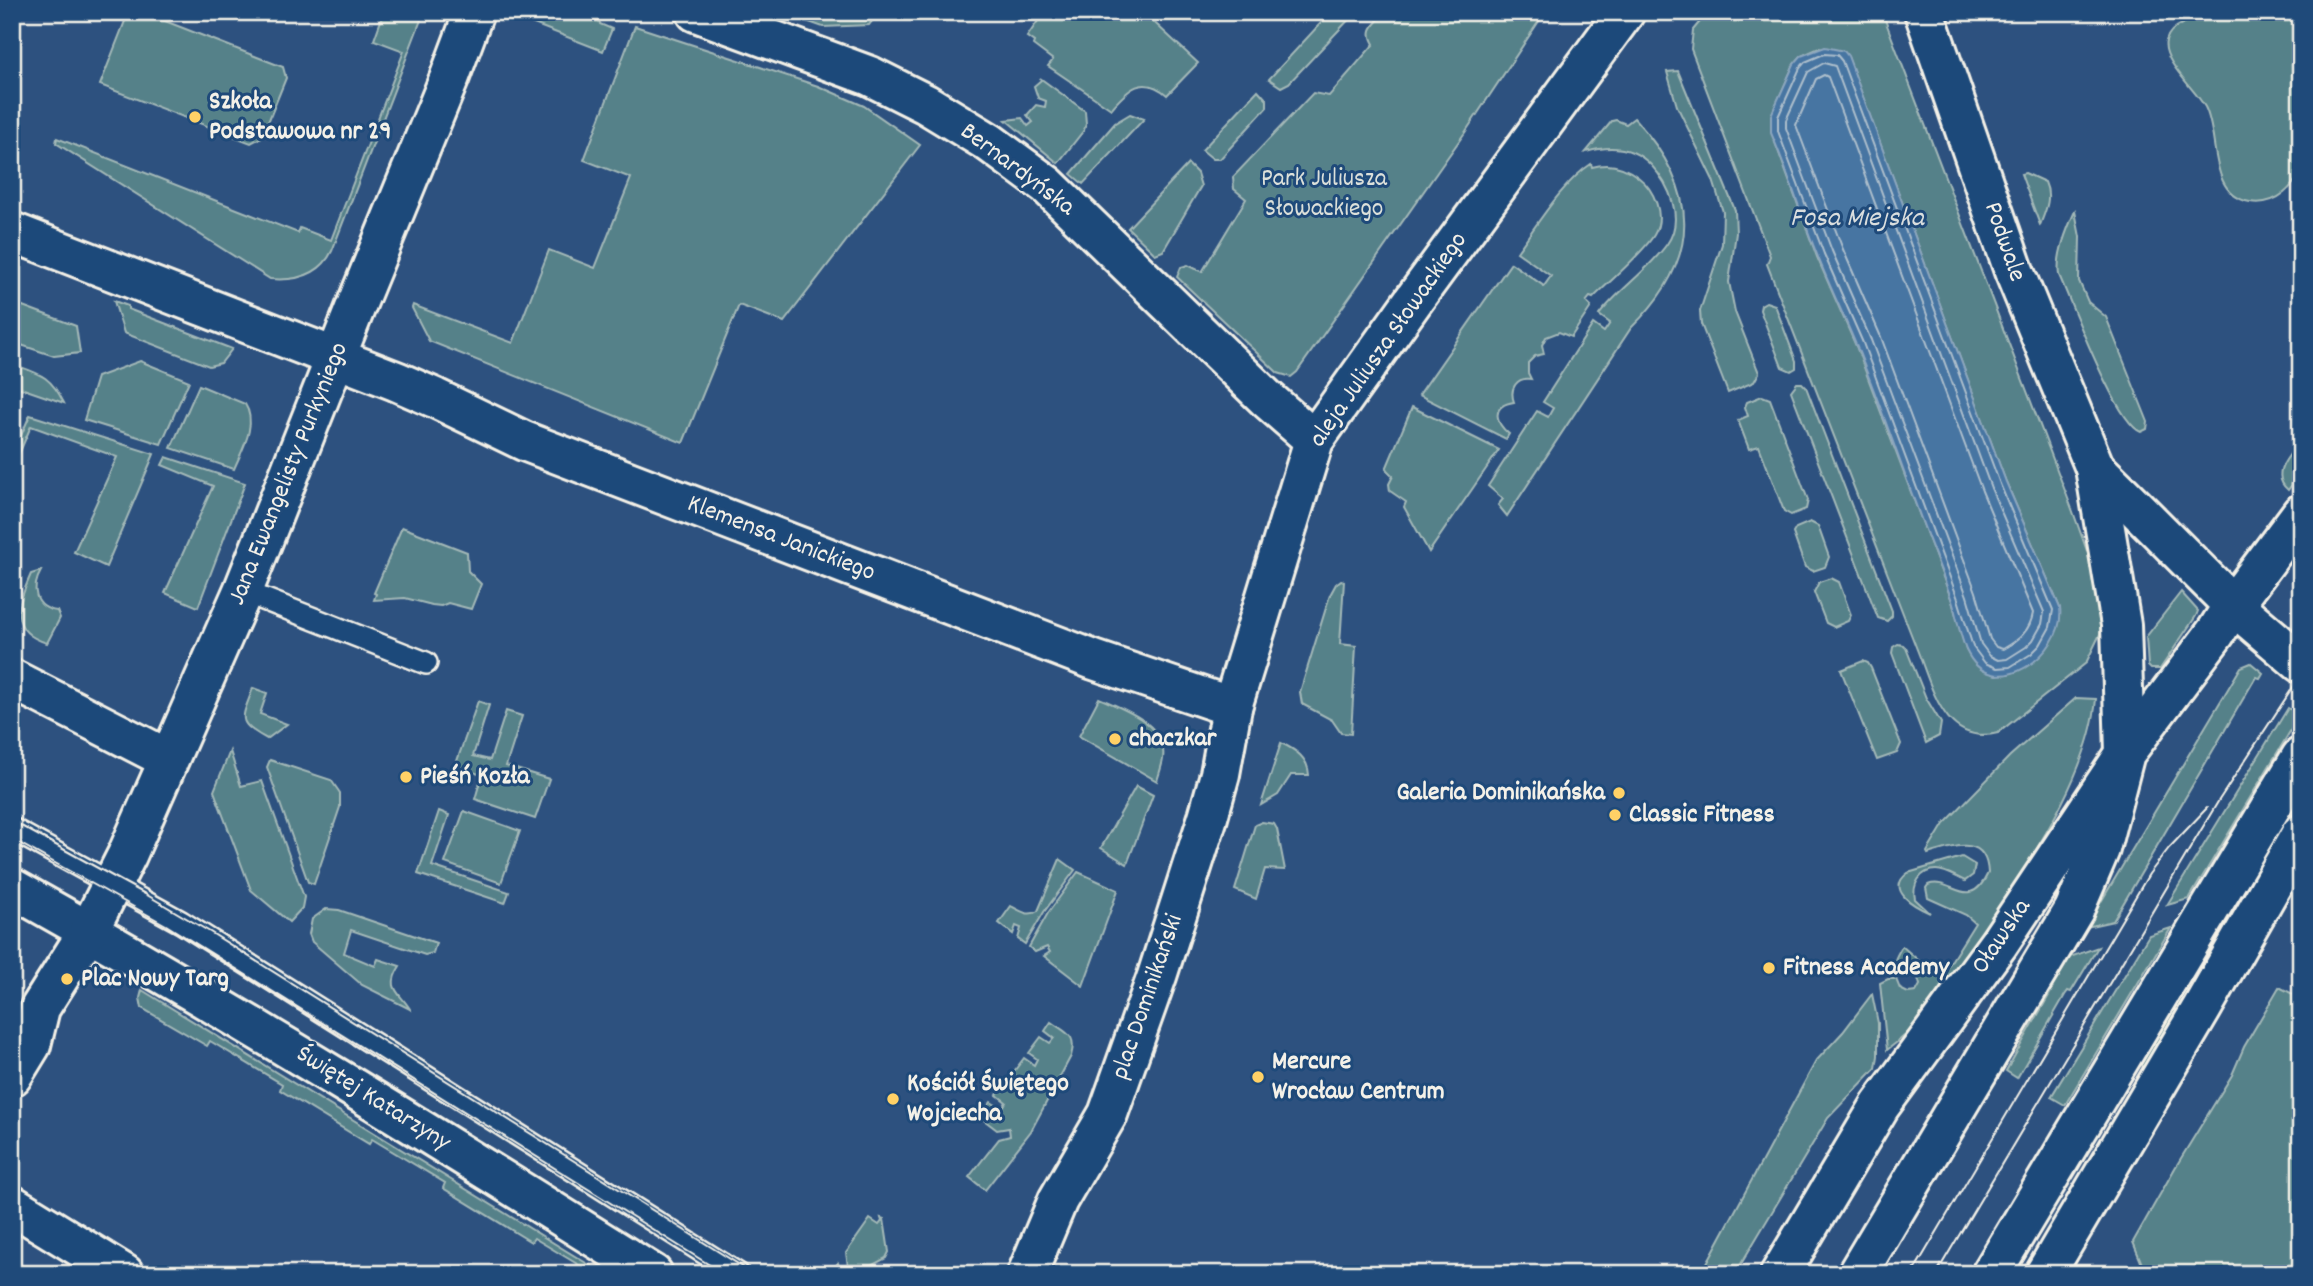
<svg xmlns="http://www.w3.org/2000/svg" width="2313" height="1286" font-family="Dekko,sans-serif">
	<rect width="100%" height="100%" fill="#2d517f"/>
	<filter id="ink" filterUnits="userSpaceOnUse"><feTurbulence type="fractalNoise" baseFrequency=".0143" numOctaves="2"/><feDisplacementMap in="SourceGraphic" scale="14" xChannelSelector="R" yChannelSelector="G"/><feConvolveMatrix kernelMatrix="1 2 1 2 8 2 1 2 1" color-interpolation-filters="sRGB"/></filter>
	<g filter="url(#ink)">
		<!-- green -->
		<g fill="#558189" stroke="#a4b9b8" stroke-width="2" fill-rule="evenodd">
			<polygon points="135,12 142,12 283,67 286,78 262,137 251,143 100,85 127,16"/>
			<path d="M 384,12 L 424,12 L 332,251 C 320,276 295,281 270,279 L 56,143 L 57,138 L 298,233 L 300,228 L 331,240 L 404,51 L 374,40 Z"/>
			<polygon points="521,12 590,12 598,15 600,24 612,29 603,51 521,19"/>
			<polygon points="781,12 879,12 869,25 823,27"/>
			<path d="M 1044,12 L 1053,15 L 1056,12 L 1143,12 L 1198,63 L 1167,95 C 1143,74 1128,89 1111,109 L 1048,66 L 1053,60 L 1033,45 L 1034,42 L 1027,37 Z"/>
			<polygon points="1331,12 1356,12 1289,83 1281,87 1269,79"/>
			<path d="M 1385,12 L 1545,12 L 1466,131 L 1297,372 L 1291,377 L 1278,373 L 1177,277 L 1181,267 L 1188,265 L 1202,272 L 1246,199 L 1234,189 L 1233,177 L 1313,93 L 1329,96 L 1374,44 C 1365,29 1375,25 1385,12 Z"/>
			<path d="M 1708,12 L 1882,12 L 2072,509 L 2091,562 L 2102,630 L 2086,663 L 1998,733 C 1945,746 1933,690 1918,652 L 1767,264 L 1770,256 L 1691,49 L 1693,30 ZM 1819,48 L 1848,57 L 2006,482 L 2060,608 L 2051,641 L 2036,659 L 2029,664 L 1996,675 L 1981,669 L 1966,650 L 1952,601 L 1856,346 L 1817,257 L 1775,142 L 1775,107 L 1794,64 L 1801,56 Z"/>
			<path d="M 2230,12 L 2301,12 C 2301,53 2301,94 2301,135 C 2301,146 2304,162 2300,172 C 2297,179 2290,188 2284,193 C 2274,201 2262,204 2250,202 C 2207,194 2220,136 2205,107 C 2195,89 2161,60 2166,41 C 2172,17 2211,19 2230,12 Z"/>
			<polygon points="635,26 818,86 864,106 920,145 784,322 739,305 683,443 429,341 412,308 413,305 513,343 549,250 595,268 631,178 584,160"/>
			<polygon points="1678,71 1735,210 1736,233 1729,282 1735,312 1759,373 1754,382 1728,393 1701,324 1700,311 1722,244 1723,212 1713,180 1677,106 1667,72"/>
			<polygon points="1040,78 1085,111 1086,124 1084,130 1058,163 1006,120 1022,118 1028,126 1033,122 1027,115 1036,105 1045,107 1046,101 1038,98 1034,86 1041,80"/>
			<polygon points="1258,90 1267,100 1267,107 1220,159 1213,159 1202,150"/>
			<polygon points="1130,114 1144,119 1083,184 1071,174 1115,123"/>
			<path d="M 1634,118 C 1700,190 1703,258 1631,328 L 1507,516 L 1498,505 L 1503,499 L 1488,486 L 1537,411 L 1548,417 L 1553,408 L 1543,402 L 1593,324 L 1604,332 L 1610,323 L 1599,315 C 1619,289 1648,271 1667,244 C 1685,219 1669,184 1651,165 C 1633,146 1609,145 1586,152 L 1612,121 L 1616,120 L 1626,124 Z"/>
			<polygon points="1188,164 1197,173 1201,186 1163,251 1155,254 1128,228"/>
			<path d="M 1591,164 L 1592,167 C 1609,162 1624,166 1638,177 C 1654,189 1666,216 1654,235 C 1643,253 1609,282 1593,298 L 1590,297 L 1586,302 L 1591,307 L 1571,337 L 1559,332 L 1546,337 L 1542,345 L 1544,354 L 1535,356 L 1528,363 L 1528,373 L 1531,379 C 1517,377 1509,388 1514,402 C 1492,405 1494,422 1509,434 L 1506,439 L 1419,395 L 1511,263 L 1544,286 L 1551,276 L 1517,252 C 1537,225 1563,182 1591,164 Z"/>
			<path d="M 2025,173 L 2045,182 C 2052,197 2046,210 2040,225 L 2021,174 Z"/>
			<path d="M 2075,211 L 2080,237 L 2079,281 L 2088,302 L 2106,317 L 2148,422 L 2147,429 L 2141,432 C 2116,423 2072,304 2059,275 C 2056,255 2067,229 2075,211 Z"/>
			<polygon points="114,301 128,306 128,309 232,349 221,363 209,366 124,333"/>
			<polygon points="12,302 76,326 80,353 54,356 12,342"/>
			<polygon points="1766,302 1775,305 1796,361 1796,368 1791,371 1782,367 1760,310 1761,305"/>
			<polygon points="140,361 189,381 161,444 84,420 97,377"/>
			<path d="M 12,364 C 40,374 50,375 64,403 L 12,385 Z"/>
			<polygon points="1797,383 1802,383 1806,387 1892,611 1892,616 1887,621 1878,618 1791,391"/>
			<path d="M 199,385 L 245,404 C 258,424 242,450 234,469 L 171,448 Z"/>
			<polygon points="1762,396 1770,399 1808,500 1806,509 1791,515 1784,511 1759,446 1749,449 1738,420 1748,416 1745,407 1747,402"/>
			<polygon points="1412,407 1499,450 1429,552 1404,507 1406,502 1390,491 1389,484 1393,476 1386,469"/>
			<polygon points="30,415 154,454 106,567 74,552 117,457 31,426 12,470 12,456"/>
			<path d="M 2301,440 L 2301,472 L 2288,490 C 2269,474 2290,455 2301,440 Z"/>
			<polygon points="166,457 245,483 198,607 165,593 213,486 162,465"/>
			<polygon points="1810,522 1818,526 1829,557 1825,567 1813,571 1805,567 1793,533 1796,528"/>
			<polygon points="402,527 467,552 468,571 481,584 471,609 448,603 441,606 432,605 405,598 374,600 376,594 374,593"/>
			<path d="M 41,571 C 31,588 34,608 57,611 L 60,618 L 47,643 C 7,631 18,604 31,574 Z"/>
			<polygon points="1831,578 1839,582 1851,615 1848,621 1834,627 1826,623 1814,592 1819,582"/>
			<polygon points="1341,580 1344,581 1340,644 1356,646 1351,734 1341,733 1332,720 1302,704 1300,692 1330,595 1336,584"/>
			<polygon points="2181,592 2198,611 2196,616 2160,669 2151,669 2148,666 2146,637"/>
			<polygon points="1898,644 1903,645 1906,648 1926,698 1941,723 1939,736 1926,743 1892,653 1893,647"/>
			<polygon points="1863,661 1868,663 1871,668 1901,744 1897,753 1877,760 1841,670"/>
			<polygon points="2251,663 2263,673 2260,678 2256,677 2113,921 2086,927 2241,667"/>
			<path d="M 253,688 L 267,693 L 260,714 L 287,724 L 267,739 C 235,722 242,719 253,688 Z"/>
			<path d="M 1099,698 C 1123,709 1168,724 1163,759 C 1162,766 1159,774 1157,781 L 1079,736 Z"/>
			<path d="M 2076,698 L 2096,699 C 2089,775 2030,860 1990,924 C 1977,946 1965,971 1948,991 C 1929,1013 1910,1033 1887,1050 L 1880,983 L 1888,979 L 1896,979 L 1900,989 L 1908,993 L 1916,992 L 1920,985 L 1917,975 L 1910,971 L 1899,972 C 1890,963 1897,956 1902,946 L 1940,979 L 1975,923 L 1966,915 L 1928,898 L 1926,888 L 1928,885 C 1951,876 1969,914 1988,873 C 1986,833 1953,847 1928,854 L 1927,852 L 1944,824 L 2010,756 Z"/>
			<polygon points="478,701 489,705 473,756 490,760 506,711 522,716 506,766 549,779 535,819 475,799 482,775 460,768 455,782 450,781"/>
			<polygon points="2288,708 2300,715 2189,899 2167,905"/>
			<path d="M 1281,743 C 1296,750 1308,758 1309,775 L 1291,775 L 1278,795 L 1261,805 Z"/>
			<polygon points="230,751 241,786 262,781 304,897 302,908 289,922 251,890 214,791"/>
			<polygon points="270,760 331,780 340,793 340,807 314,884 308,882 267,767"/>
			<polygon points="1136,786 1153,795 1127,864 1101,848"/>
			<polygon points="2301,792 2301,808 2146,1068 2139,1064"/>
			<polygon points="439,811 449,815 432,866 509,892 505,903 418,874"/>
			<polygon points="464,811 520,831 501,883 445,863"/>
			<polygon points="1262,822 1274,824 1277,829 1285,870 1265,869 1256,899 1235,890 1255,825"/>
			<path d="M 1962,857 L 1975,865 L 1973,875 L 1965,881 C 1956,877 1946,870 1936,870 C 1920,870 1912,885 1915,899 L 1930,913 C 1914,906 1885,890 1908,873 Z"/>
			<path d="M 1060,859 L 1075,870 L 1044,912 L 1025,944 L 1018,939 L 1021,928 L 1016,926 L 1013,934 L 999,923 L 1011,906 C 1020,911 1029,917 1038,911 Z"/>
			<polygon points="1078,872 1118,890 1083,986 1044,956 1050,952 1047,947 1035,952 1029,947 1048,913"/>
			<path d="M 326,909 L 339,910 L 436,943 L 433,953 L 425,955 L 351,930 L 344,953 L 375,966 L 378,959 L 400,966 C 385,989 400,992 410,1009 L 362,985 L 312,942 L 309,934 L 312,919 Z"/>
			<polygon points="2171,928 2065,1105 2051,1097 2149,935"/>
			<polygon points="2098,947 2071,992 2068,991 2065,995 2017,1078 2006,1071 2052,990 2051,985 2067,958"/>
			<polygon points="2279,987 2301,998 2301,1274 2146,1274 2133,1242 2175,1168 2232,1075 2244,1047"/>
			<polygon points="142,990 604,1274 594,1274 534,1238 531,1242 443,1188 445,1183 372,1139 369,1144 280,1090 282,1084 210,1041 207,1046 142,1008 140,998"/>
			<polygon points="1872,994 1878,1023 1878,1056 1876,1068 1828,1118 1735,1274 1701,1274 1816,1061 1843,1032"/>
			<path d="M 1051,1022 C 1068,1034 1077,1035 1071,1056 L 1031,1131 L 985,1190 L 969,1177 L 999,1139 L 1010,1136 L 1009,1128 L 997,1130 L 980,1117 L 991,1102 L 1002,1109 L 1006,1102 L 997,1095 L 1008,1080 L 1018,1087 L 1022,1081 L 1012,1074 L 1024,1058 L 1034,1065 L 1037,1059 L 1029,1053 L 1041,1037 L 1050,1043 L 1054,1038 L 1045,1031 Z"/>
			<polygon points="881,1218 884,1219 889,1252 886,1258 856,1274 829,1274 838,1263 839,1267 848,1266 846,1253 870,1219 879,1225 882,1221"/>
		</g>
		<!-- water -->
		<path fill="#4674a2" stroke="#8ca6be" stroke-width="2" d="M 1825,47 L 1844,51 L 1848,56 L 2006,482 L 2060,608 C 2066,654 1992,707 1966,650 C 1960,635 1957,619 1953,604 C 1944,577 1933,551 1923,524 C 1901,465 1880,404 1856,345 C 1844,316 1830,287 1818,257 C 1801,216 1789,174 1771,133 L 1771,115 L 1794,64 L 1801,56 Z"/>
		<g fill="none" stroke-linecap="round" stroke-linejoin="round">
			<!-- shore -->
			<g stroke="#aebfcc" stroke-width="2">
				<polygon points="1824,54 1837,55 1842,61 2000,484 2053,610 2050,627 2040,645 2031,654 2010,667 1997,668 1985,663 1973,647 1958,599 1863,343 1824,254 1778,131 1778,117 1800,68 1805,62"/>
				<polygon points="1824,63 1835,66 1991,488 2044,612 2042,624 2033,640 2026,647 2007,659 1998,660 1990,656 1981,644 1967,596 1871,340 1832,251 1786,128 1786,120 1808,72"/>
				<path d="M 1824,75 L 1828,77 L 1982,491 L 2033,613 C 2030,631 2019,640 2003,649 L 1996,647 L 1990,639 L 1976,592 L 1881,337 L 1842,247 L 1796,125 L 1816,79 Z"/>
			</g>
			<!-- service casing -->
			<g stroke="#f4f1e8" stroke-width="26">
				<g id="service">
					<polyline points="243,591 426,663"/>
					<polyline points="12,829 181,922 738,1274"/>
				</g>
			</g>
			<!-- minor casing -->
			<g stroke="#f4f1e8" stroke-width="44">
				<g id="minor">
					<polyline points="696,12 870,76 926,104 990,143 1047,185 1266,398 1314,440"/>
					<polyline points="1924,12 2014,271 2095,468 2121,625 2125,753"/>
					<path d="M 2095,468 C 2142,513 2187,560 2233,605"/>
					<polyline points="12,679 168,759"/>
					<polyline points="1232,707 1314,440 1413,301 1625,12"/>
					<polyline points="12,1076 31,1045 40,1008 89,930"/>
					<polyline points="12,1205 124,1274"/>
				</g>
			</g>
			<!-- tertiary casing -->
			<g stroke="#f4f1e8" stroke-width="44">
				<g id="tertiary">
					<polyline points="12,232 396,381 435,398 524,441 1094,660 1232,707 1220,774 1208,817 1157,976 1108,1114 1058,1200 1027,1274"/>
					<path d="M 12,888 C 231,1010 441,1141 653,1274"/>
					<polyline points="89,930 127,855 243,591 360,296 449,79 474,12"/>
					<polyline points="1780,1274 1880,1106 1999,943 2121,760"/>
					<polyline points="2045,1274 2202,1008 2301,834"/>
				</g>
			</g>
			<!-- secondary casing -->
			<g stroke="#f4f1e8" stroke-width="44">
				<g id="secondary">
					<polyline points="2233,605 2301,663"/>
					<polyline points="1857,1274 2074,910 2100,849 2125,753 2216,632 2233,605 2301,514"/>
					<polyline points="1991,1274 2301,757"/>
				</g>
			</g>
			<!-- service -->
			<use href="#service" stroke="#1f4a7a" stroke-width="21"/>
			<!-- minor -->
			<use href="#minor" stroke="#1f4a7a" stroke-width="38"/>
			<!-- tertiary -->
			<use href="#tertiary" stroke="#1f4a7a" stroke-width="38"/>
			<!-- secondary -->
			<use href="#secondary" stroke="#1f4a7a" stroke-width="38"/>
			<!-- tram -->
			<g stroke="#f4f1e8" stroke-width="2">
				<polyline points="12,821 147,895 210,932 754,1274"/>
				<polyline points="12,839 166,925 724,1274"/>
				<polyline points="1912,1274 2149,874 2169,848 2207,808"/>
				<polyline points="1936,1274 2219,800 2301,675"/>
			</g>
		</g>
	</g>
	<!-- markers -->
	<g fill="#ffd166" stroke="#1f4a7a" stroke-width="2.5">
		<circle cx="195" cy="117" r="7"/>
		<circle cx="1115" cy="739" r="7"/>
		<circle cx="406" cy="777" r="7"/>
		<circle cx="1619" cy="793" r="7"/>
		<circle cx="1615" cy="815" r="7"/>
		<circle cx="1769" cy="968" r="7"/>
		<circle cx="67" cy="979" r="7"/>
		<circle cx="1258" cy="1077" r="7"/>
		<circle cx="893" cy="1099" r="7"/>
	</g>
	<g text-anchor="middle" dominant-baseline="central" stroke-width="6" stroke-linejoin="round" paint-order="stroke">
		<!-- poi labels -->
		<g font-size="26" font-weight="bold" fill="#f4f1e8" stroke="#1f4a7a" text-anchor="start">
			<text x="209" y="102">Szkoła<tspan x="209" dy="30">Podstawowa nr 29</tspan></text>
			<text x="1129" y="739">chaczkar</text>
			<text x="420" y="777">Pieśń Kozła</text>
			<text x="1605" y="793" text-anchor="end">Galeria Dominikańska</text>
			<text x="1629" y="815">Classic Fitness</text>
			<text x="1783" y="968">Fitness Academy</text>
			<text x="81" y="979">Plac Nowy Targ</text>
			<text x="1272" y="1062">Mercure<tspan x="1272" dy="30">Wrocław Centrum</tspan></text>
			<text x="907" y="1084">Kościół Świętego<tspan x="907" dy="30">Wojciecha</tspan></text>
		</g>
		<!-- street labels -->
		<g font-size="26" fill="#f4f1e8" stroke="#1f4a7a">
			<text transform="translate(1017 170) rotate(37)">Bernardyńska</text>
			<text transform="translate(2004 242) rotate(71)">Podwale</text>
			<text transform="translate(1389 340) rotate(-55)">aleja Juliusza Słowackiego</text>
			<text transform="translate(289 474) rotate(-68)">Jana Ewangelisty Purkyniego</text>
			<text transform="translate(781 539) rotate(21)">Klemensa Janickiego</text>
			<text transform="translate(2002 937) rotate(-56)">Oławska</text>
			<text transform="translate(1148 997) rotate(-71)">plac Dominikański</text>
			<text transform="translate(373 1099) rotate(32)">Świętej Katarzyny</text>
		</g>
		<!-- park labels -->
		<g font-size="26" fill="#dce0da" stroke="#1f4a7a">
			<text x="1324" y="179">Park Juliusza<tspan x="1324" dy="30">Słowackiego</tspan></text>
		</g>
		<!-- water labels -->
		<g font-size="28" font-style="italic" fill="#dadede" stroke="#1f4a7a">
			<text x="1857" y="220">Fosa Miejska</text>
		</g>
	</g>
	<!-- margin -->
	<rect width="2313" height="1286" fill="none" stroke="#1f4a7a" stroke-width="42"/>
	<rect x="21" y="21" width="2271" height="1244" fill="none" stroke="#f4f1e8" stroke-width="2.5" filter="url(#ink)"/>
</svg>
